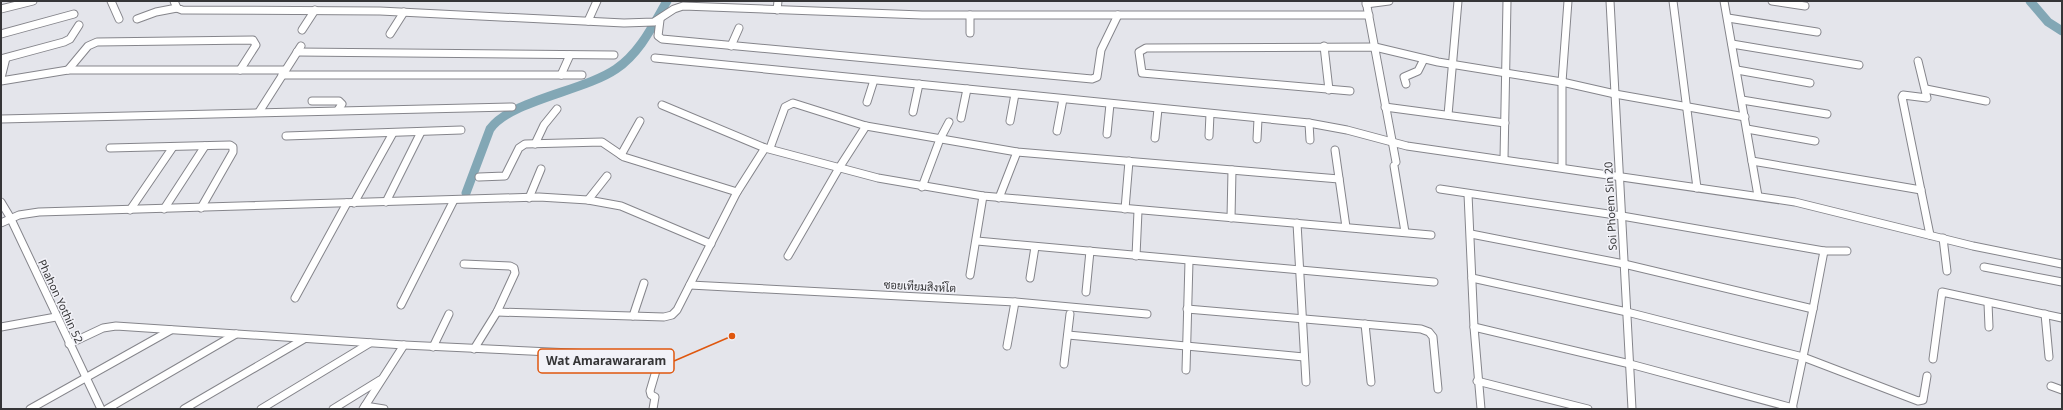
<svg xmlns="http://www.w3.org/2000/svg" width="2063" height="410" font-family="'Noto Sans',Sarabun,sans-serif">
	<rect width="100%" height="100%" fill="#e4e5eb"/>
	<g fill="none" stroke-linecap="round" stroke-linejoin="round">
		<!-- canal -->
		<g stroke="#82a7b5" stroke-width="9">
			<polyline points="2030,1 2048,22 2062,31"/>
			<path d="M 466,193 L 490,129 C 511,100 584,91 616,69 C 640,53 653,25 667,1"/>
		</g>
		<!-- street casing -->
		<g stroke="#85858b" stroke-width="9">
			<g id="street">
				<polyline points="111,1 119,19"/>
				<polyline points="174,1 177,8 182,10 380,11 624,23 654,22 674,9 683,6 922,15 1369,15"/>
				<polyline points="1366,1 1396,162"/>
				<polyline points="1610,1 1632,409"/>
				<polyline points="1673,1 1697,188"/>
				<polyline points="1724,1 1758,196"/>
				<polyline points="1772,1 1805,6"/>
				<polyline points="1366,4 1389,1"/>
				<polyline points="1,9 33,1"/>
				<polyline points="777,10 778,1"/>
				<polyline points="970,15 970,33"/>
				<polyline points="1728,18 1817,32"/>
				<polyline points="137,19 156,12 177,8"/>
				<polyline points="660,20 658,36 662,39 1092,79 1097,77 1101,50 1118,15"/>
				<polyline points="588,21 597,1"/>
				<polyline points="302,30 315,10"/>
				<polyline points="1,34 74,14"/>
				<polyline points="390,34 404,12"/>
				<polyline points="1732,44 1859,65"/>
				<polyline points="731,46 739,28"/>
				<polyline points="1324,46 1329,90"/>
				<polyline points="297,52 614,55"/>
				<polyline points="655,58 1309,123 1347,130 1407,146 1795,202 1973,246 2062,264"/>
				<polyline points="1,59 64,42 70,39 79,25"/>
				<polyline points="1918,61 1927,98 1903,95 1902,97 1930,235"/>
				<polyline points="68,70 88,46 97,42 253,40 256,45 240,70"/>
				<polyline points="1737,70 1810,83"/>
				<polyline points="282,75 582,75"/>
				<polyline points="561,75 570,55"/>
				<polyline points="1,78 6,58"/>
				<polyline points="1,81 68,70 285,70"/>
				<polyline points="1406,84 1404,77 1418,71 1424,59"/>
				<polyline points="1926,89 1986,101"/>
				<polyline points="1350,91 1142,73 1139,52 1146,48 1375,47 1438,62 1562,82 1615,94 1745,117"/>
				<polyline points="1742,100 1827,114"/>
				<polyline points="312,101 339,101 342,104 338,110"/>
				<polyline points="867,102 874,80"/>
				<polyline points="662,105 765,148 878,178 983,196 1431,235"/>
				<polyline points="1385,107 1505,123"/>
				<polyline points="259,112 301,46"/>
				<polyline points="913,112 919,84"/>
				<polyline points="1448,115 1458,1"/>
				<polyline points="961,118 967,89"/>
				<polyline points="1,119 512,107"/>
				<polyline points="1010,121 1015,94"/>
				<polyline points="1309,123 1310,140"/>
				<polyline points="1747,129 1815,141"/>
				<polyline points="1057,131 1063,99"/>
				<polyline points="1107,134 1110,104"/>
				<polyline points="286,136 461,130"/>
				<polyline points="1209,136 1210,114"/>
				<polyline points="1155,138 1158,109"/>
				<polyline points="1257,139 1258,119"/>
				<polyline points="535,144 544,125 557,109"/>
				<polyline points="110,148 230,145 233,147 233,152 201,208"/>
				<polyline points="770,148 785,107 793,103 866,126 1017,152 1339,179"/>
				<polyline points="1335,150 1346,227"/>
				<polyline points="621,155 640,121"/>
				<polyline points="1504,159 1507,1"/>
				<polyline points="1752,161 1921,190"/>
				<polyline points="1394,166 1405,232"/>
				<polyline points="1562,167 1562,82 1568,1"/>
				<polyline points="479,177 505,176 519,148 525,144 602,142 624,157 737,192"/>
				<polyline points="922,187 940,139 949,122"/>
				<polyline points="1440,189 1622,216 1824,251 1847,251"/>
				<polyline points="1468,194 1474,327 1481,409"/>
				<polyline points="529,198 541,169"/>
				<polyline points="999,198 1017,152"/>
				<polyline points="588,200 607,176"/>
				<polyline points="1,202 10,217 101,409"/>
				<polyline points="386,202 421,132"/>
				<polyline points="354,203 393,133"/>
				<polyline points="164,209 205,146"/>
				<polyline points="1125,209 1129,161"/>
				<polyline points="130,210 173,147"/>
				<polyline points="1231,218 1232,170"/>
				<polyline points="1,223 19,215 39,212 539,197 588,200 621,206 711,244"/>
				<polyline points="1297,223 1306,382"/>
				<polyline points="1471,234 1624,264 1813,309 1824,251"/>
				<polyline points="1943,238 1947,271"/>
				<polyline points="977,241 1434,282"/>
				<polyline points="788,256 839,168 866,126"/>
				<polyline points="1136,256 1138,211"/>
				<polyline points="464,264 510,266 514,268 515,273 497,312 474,349"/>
				<polyline points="1984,267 2062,282"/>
				<polyline points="970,275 983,196"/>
				<polyline points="1030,278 1035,247"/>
				<polyline points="1472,278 1627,312 1803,357 1918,401 1923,400 1927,376"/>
				<polyline points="690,285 1015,302 1147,314"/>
				<polyline points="1086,292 1090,251"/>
				<polyline points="295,298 347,203"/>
				<polyline points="1988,303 1989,327"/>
				<polyline points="401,305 454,200"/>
				<polyline points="1187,309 1421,329 1429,332 1433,337 1438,389"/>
				<polyline points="497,312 664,317 672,315 677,310 737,192 765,148"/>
				<polyline points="2045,314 2049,357"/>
				<polyline points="633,316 644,283"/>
				<polyline points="1365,324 1371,382"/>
				<polyline points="1,327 56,317"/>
				<polyline points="1474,327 1630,364 1793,408"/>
				<polyline points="1068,335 1304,357"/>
				<polyline points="69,344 103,328 116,326 404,345 656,357 658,364 650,391 651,395 655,397 653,409"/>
				<polyline points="1007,346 1015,302"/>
				<polyline points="433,347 449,314"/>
				<polyline points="1933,359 1942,292 2062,318"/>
				<polyline points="1064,364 1070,314"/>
				<polyline points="1186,370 1189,261"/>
				<polyline points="1477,381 1588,409"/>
				<polyline points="2051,386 2062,390"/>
				<polyline points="365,406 384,409"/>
				<polyline points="30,409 171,330"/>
				<polyline points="107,409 236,334"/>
				<polyline points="184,409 304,339"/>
				<polyline points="261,409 370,343"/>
				<polyline points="333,409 380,380"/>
				<polyline points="363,409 404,345"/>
				<polyline points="1792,409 1813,309"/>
			</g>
		</g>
		<!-- street -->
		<use href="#street" stroke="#fff" stroke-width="7"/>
	</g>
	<g text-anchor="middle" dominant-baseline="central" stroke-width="3" stroke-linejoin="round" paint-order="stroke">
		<!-- street labels -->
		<g font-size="11" fill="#353537" stroke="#f2f2f8">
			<text transform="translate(1610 206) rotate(-93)">Soi Phoem Sin 20</text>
			<text transform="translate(920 286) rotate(3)">ซอยเทียมสิงห์โต</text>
			<text transform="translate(61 301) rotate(65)">Phahon Yothin 52</text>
		</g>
	</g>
	<!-- callouts -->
	<path fill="none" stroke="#df570e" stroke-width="1.5" d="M732 336L674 361"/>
	<circle fill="#df570e" stroke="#f2f2f8" stroke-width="1.5" cx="732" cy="336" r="4"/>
	<rect fill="#f2f2f8" stroke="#df570e" stroke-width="1.5" x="538" y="349" width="136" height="24" rx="4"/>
	<g font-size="12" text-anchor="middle" font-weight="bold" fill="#353537">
		<text x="606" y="365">Wat Amarawararam</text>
	</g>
	<!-- border -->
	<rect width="2063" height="410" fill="none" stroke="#353537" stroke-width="4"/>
</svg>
